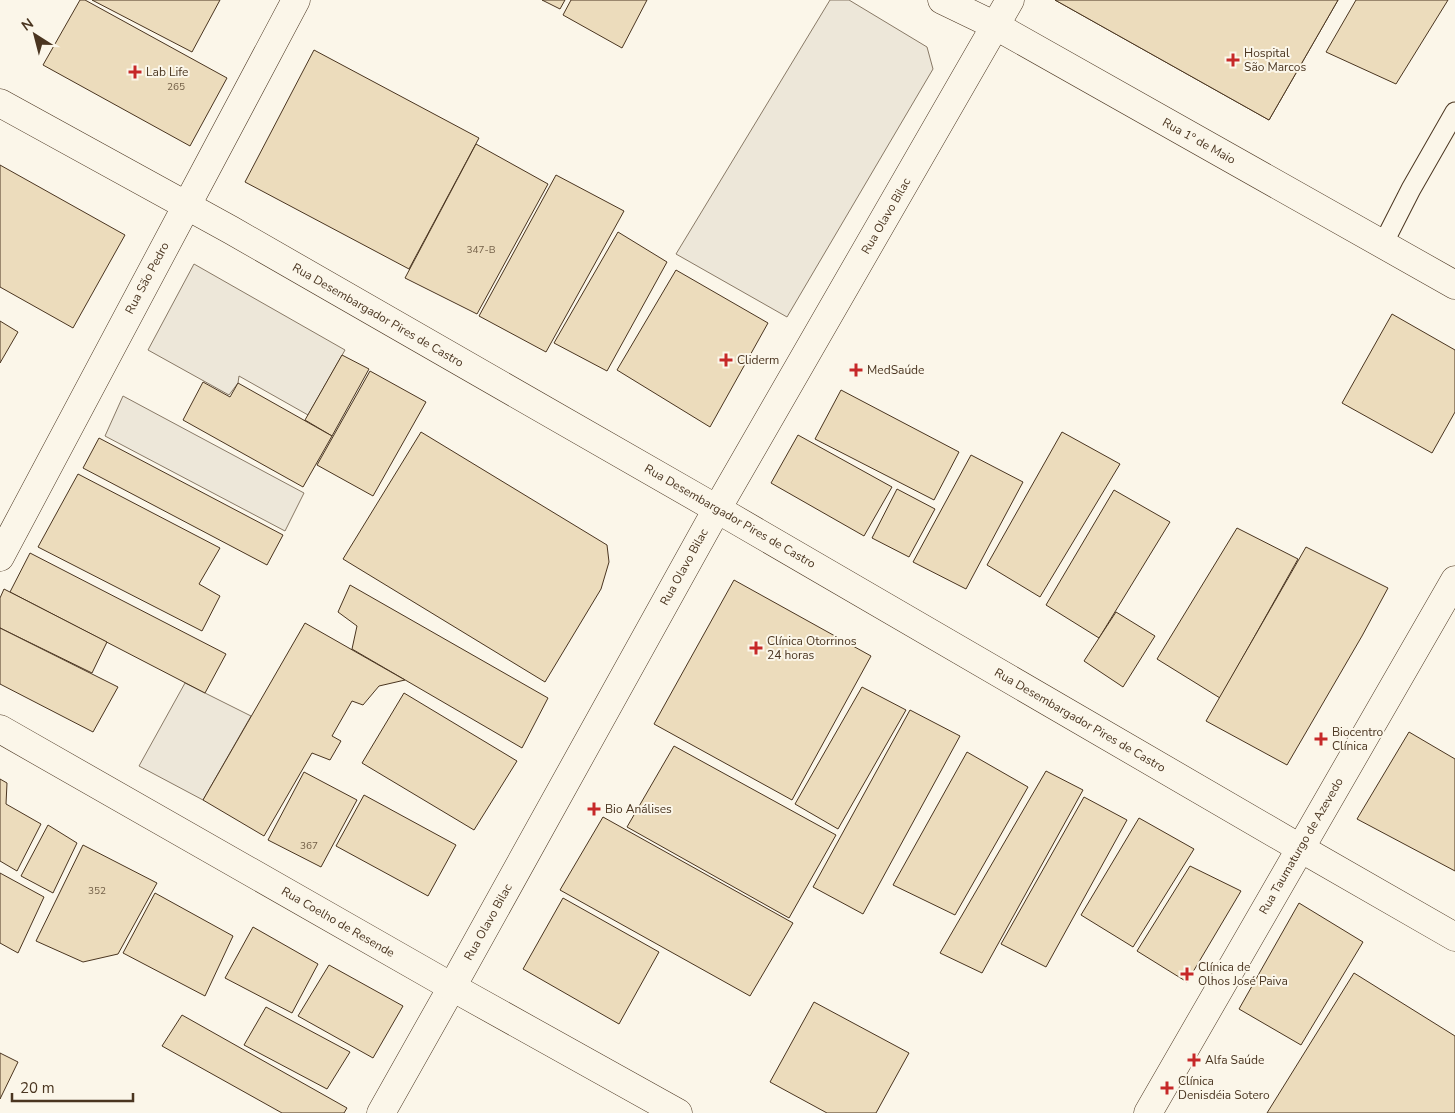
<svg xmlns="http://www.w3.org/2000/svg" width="1455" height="1113" font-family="'Nunito Sans',sans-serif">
	<rect width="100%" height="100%" fill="#fbf6e9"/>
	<!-- parking -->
	<g fill="#ede7d9" stroke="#887966">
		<polygon points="830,0 849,0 927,47 933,69 787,317 676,254"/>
		<polygon points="194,264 345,350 308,415 239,376 238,383 229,395 148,350"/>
		<polygon points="123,396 304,493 285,531 105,436"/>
		<polygon points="185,683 251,716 203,800 139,766"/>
	</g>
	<!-- building -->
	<g fill="#ecdcbc" stroke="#4a3520">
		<polygon points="80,0 85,0 227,78 190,146 43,65"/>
		<polygon points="92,0 220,0 192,52"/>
		<polygon points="542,0 565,0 560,9"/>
		<polygon points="571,0 647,0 622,48 563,15"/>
		<polygon points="1055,0 1338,0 1269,120"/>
		<polygon points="1055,0 1338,0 1269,120"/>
		<polygon points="1356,0 1448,0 1396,84 1326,52"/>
		<polygon points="314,50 479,138 409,269 245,182"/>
		<polygon points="476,144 548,184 477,314 405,278"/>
		<polygon points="0,165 125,235 73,328 0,287"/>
		<polygon points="556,175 624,211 546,352 479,316"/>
		<polygon points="618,232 667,262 607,371 554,343"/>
		<polygon points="676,270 768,323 710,427 617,370"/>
		<polygon points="1392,314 1455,350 1455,412 1432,453 1342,403"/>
		<polygon points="0,321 18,332 0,363"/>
		<polygon points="342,355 369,369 332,436 305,420"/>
		<polygon points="370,371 426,402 373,496 317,465"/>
		<polygon points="203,382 230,397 238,383 332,436 303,487 183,420"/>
		<polygon points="841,390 959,452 934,500 815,439"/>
		<polygon points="421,432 607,545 609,562 601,589 545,682 343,559"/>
		<polygon points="1062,432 1120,464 1040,597 987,565"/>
		<polygon points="798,435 892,487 864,536 771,483"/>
		<polygon points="99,438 283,535 267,565 83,468"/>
		<polygon points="971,455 1023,482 966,589 913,562"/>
		<polygon points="78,474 220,548 199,584 220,596 202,631 38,547"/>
		<polygon points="897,489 935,509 909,557 872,538"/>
		<polygon points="1114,490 1170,522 1099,638 1046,605"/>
		<polygon points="1237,528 1298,559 1220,698 1157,659"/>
		<polygon points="1306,547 1388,588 1362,636 1287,765 1206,721"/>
		<polygon points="30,553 226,654 205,693 10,592"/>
		<polygon points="734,580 871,656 792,800 654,724"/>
		<polygon points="350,585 548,698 522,748 352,649 357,626 338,612"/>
		<polygon points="4,589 107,642 92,673 0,628 0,598"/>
		<polygon points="1116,612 1155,636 1123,687 1084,661"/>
		<polygon points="305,623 405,680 379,686 363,705 352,701 332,736 341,741 330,760 312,753 264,836 203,800"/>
		<polygon points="0,628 118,687 93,732 0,684"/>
		<polygon points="862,687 906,710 838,829 795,804"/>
		<polygon points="404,693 517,761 474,830 362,763"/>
		<polygon points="910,710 960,736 863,914 813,887"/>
		<polygon points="1409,732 1455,759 1455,871 1357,819"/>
		<polygon points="674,746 836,835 789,918 627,827"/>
		<polygon points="967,752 1028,787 955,915 893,885"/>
		<polygon points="1046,771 1083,790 982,973 940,953"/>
		<polygon points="304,772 357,800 321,867 268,840"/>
		<polygon points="0,779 7,783 6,804 41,824 17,871 0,861"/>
		<polygon points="364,795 456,845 428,896 336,846"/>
		<polygon points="1084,797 1127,820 1046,967 1001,944"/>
		<polygon points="603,817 793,923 750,996 560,890"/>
		<polygon points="1139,818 1194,849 1133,947 1081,915"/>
		<polygon points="48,825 77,843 53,893 21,876"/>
		<polygon points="83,845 157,883 118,954 83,962 36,941"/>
		<polygon points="1190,866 1241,891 1187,982 1137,951"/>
		<polygon points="0,873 44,897 18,953 0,943"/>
		<polygon points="155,893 233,936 205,996 123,953"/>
		<polygon points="563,898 659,952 619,1024 523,969"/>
		<polygon points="1299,903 1363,942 1301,1045 1239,1009"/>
		<polygon points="253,927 318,964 292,1013 225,978"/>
		<polygon points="329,965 403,1006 373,1058 298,1016"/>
		<polygon points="1354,973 1455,1036 1455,1113 1267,1113"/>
		<polygon points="814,1002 909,1053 876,1113 827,1113 770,1082"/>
		<polygon points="266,1007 350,1052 327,1089 244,1045"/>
		<polygon points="182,1015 347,1108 344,1113 282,1113 162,1046"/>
		<polygon points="0,1053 18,1062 0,1099"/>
	</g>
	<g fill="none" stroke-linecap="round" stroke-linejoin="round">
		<!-- service casing -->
		<g stroke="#4a3520" stroke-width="21">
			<polyline id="service" points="1383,244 1411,189 1455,112"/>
		</g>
		<!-- minor casing -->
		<g stroke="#4a3520" stroke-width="29">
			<g id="minor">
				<polyline points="942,0 996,26 1455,285"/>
				<polyline points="1148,1113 1455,580"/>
			</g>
		</g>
		<!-- tertiary casing -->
		<g stroke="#4a3520" stroke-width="29">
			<g id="tertiary">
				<polyline points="0,557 296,0"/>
				<polyline points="381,1113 452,987 717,509 1010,0"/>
			</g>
		</g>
		<!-- secondary casing -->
		<g stroke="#4a3520" stroke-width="29">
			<g id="secondary">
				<polyline points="0,103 231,230 717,509 1300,848 1455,937"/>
				<polyline points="0,729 452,987 678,1113"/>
			</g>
		</g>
		<!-- service -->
		<use href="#service" stroke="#fbf6e9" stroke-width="19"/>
		<!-- minor -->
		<use href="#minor" stroke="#fbf6e9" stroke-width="28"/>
		<!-- tertiary -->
		<use href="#tertiary" stroke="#fbf6e9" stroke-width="28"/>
		<!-- secondary -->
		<use href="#secondary" stroke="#fbf6e9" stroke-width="28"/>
	</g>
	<!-- markers -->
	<g fill="#c62828" stroke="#fbf6e9" stroke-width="2">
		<path d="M1230.5 52.5h5v5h5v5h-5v5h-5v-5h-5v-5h5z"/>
		<path d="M132.5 64.5h5v5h5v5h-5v5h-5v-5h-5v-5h5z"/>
		<path d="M723.5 352.5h5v5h5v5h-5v5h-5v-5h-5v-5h5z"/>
		<path d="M853.5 362.5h5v5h5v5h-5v5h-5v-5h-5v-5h5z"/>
		<path d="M753.5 640.5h5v5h5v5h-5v5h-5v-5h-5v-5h5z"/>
		<path d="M1318.5 731.5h5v5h5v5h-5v5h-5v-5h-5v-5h5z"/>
		<path d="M591.5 801.5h5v5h5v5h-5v5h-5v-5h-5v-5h5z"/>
		<path d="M1184.5 966.5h5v5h5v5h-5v5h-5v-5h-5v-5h5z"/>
		<path d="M1191.5 1052.5h5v5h5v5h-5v5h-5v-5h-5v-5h5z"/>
		<path d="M1164.5 1080.5h5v5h5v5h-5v5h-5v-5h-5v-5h5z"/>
	</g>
	<g text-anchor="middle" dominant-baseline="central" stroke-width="4" stroke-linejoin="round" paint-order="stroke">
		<!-- number labels -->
		<g font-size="10" fill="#725f47">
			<text x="176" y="87">265</text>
			<text x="481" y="250">347-B</text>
			<text x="309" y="846">367</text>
			<text x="97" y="891">352</text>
		</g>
		<!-- poi labels -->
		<g font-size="12" fill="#4a3520" stroke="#fbf6e9" text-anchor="start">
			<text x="1244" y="53">Hospital<tspan x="1244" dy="14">São Marcos</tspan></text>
			<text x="146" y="72">Lab Life</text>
			<text x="737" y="360">Cliderm</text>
			<text x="867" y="370">MedSaúde</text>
			<text x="767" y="641">Clínica Otorrinos<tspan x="767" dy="14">24 horas</tspan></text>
			<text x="1332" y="732">Biocentro<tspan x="1332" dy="14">Clínica</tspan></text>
			<text x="605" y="809">Bio Análises</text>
			<text x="1198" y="967">Clínica de<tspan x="1198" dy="14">Olhos José Paiva</tspan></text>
			<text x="1205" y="1060">Alfa Saúde</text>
			<text x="1178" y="1081">Clínica<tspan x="1178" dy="14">Denisdéia Sotero</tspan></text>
		</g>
		<!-- street labels -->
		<g font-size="12" fill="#4a3520" stroke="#fbf6e9">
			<text transform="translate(1199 141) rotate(29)">Rua 1º de Maio</text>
			<text transform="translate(886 216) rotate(-60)">Rua Olavo Bilac</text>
			<text transform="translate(147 278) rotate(-62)">Rua São Pedro</text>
			<text transform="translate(378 315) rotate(30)">Rua Desembargador Pires de Castro</text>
			<text transform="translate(730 516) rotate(30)">Rua Desembargador Pires de Castro</text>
			<text transform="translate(684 567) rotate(-61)">Rua Olavo Bilac</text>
			<text transform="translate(1080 720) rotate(30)">Rua Desembargador Pires de Castro</text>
			<text transform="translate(1301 846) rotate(-60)">Rua Taumaturgo de Azevedo</text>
			<text transform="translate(338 922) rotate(30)">Rua Coelho de Resende</text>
			<text transform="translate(488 922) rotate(-61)">Rua Olavo Bilac</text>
		</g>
	</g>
	<!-- north arrow -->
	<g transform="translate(35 35) rotate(324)" stroke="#fbf6e9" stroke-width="4" paint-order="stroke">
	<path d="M0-4L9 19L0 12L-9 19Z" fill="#4a3520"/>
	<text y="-8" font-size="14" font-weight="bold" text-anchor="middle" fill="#4a3520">N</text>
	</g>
	<!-- scale -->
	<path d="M12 1093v8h121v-8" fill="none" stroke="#4a3520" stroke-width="2.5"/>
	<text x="20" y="1093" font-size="15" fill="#4a3520" stroke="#fbf6e9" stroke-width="4" paint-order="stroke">20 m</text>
</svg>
